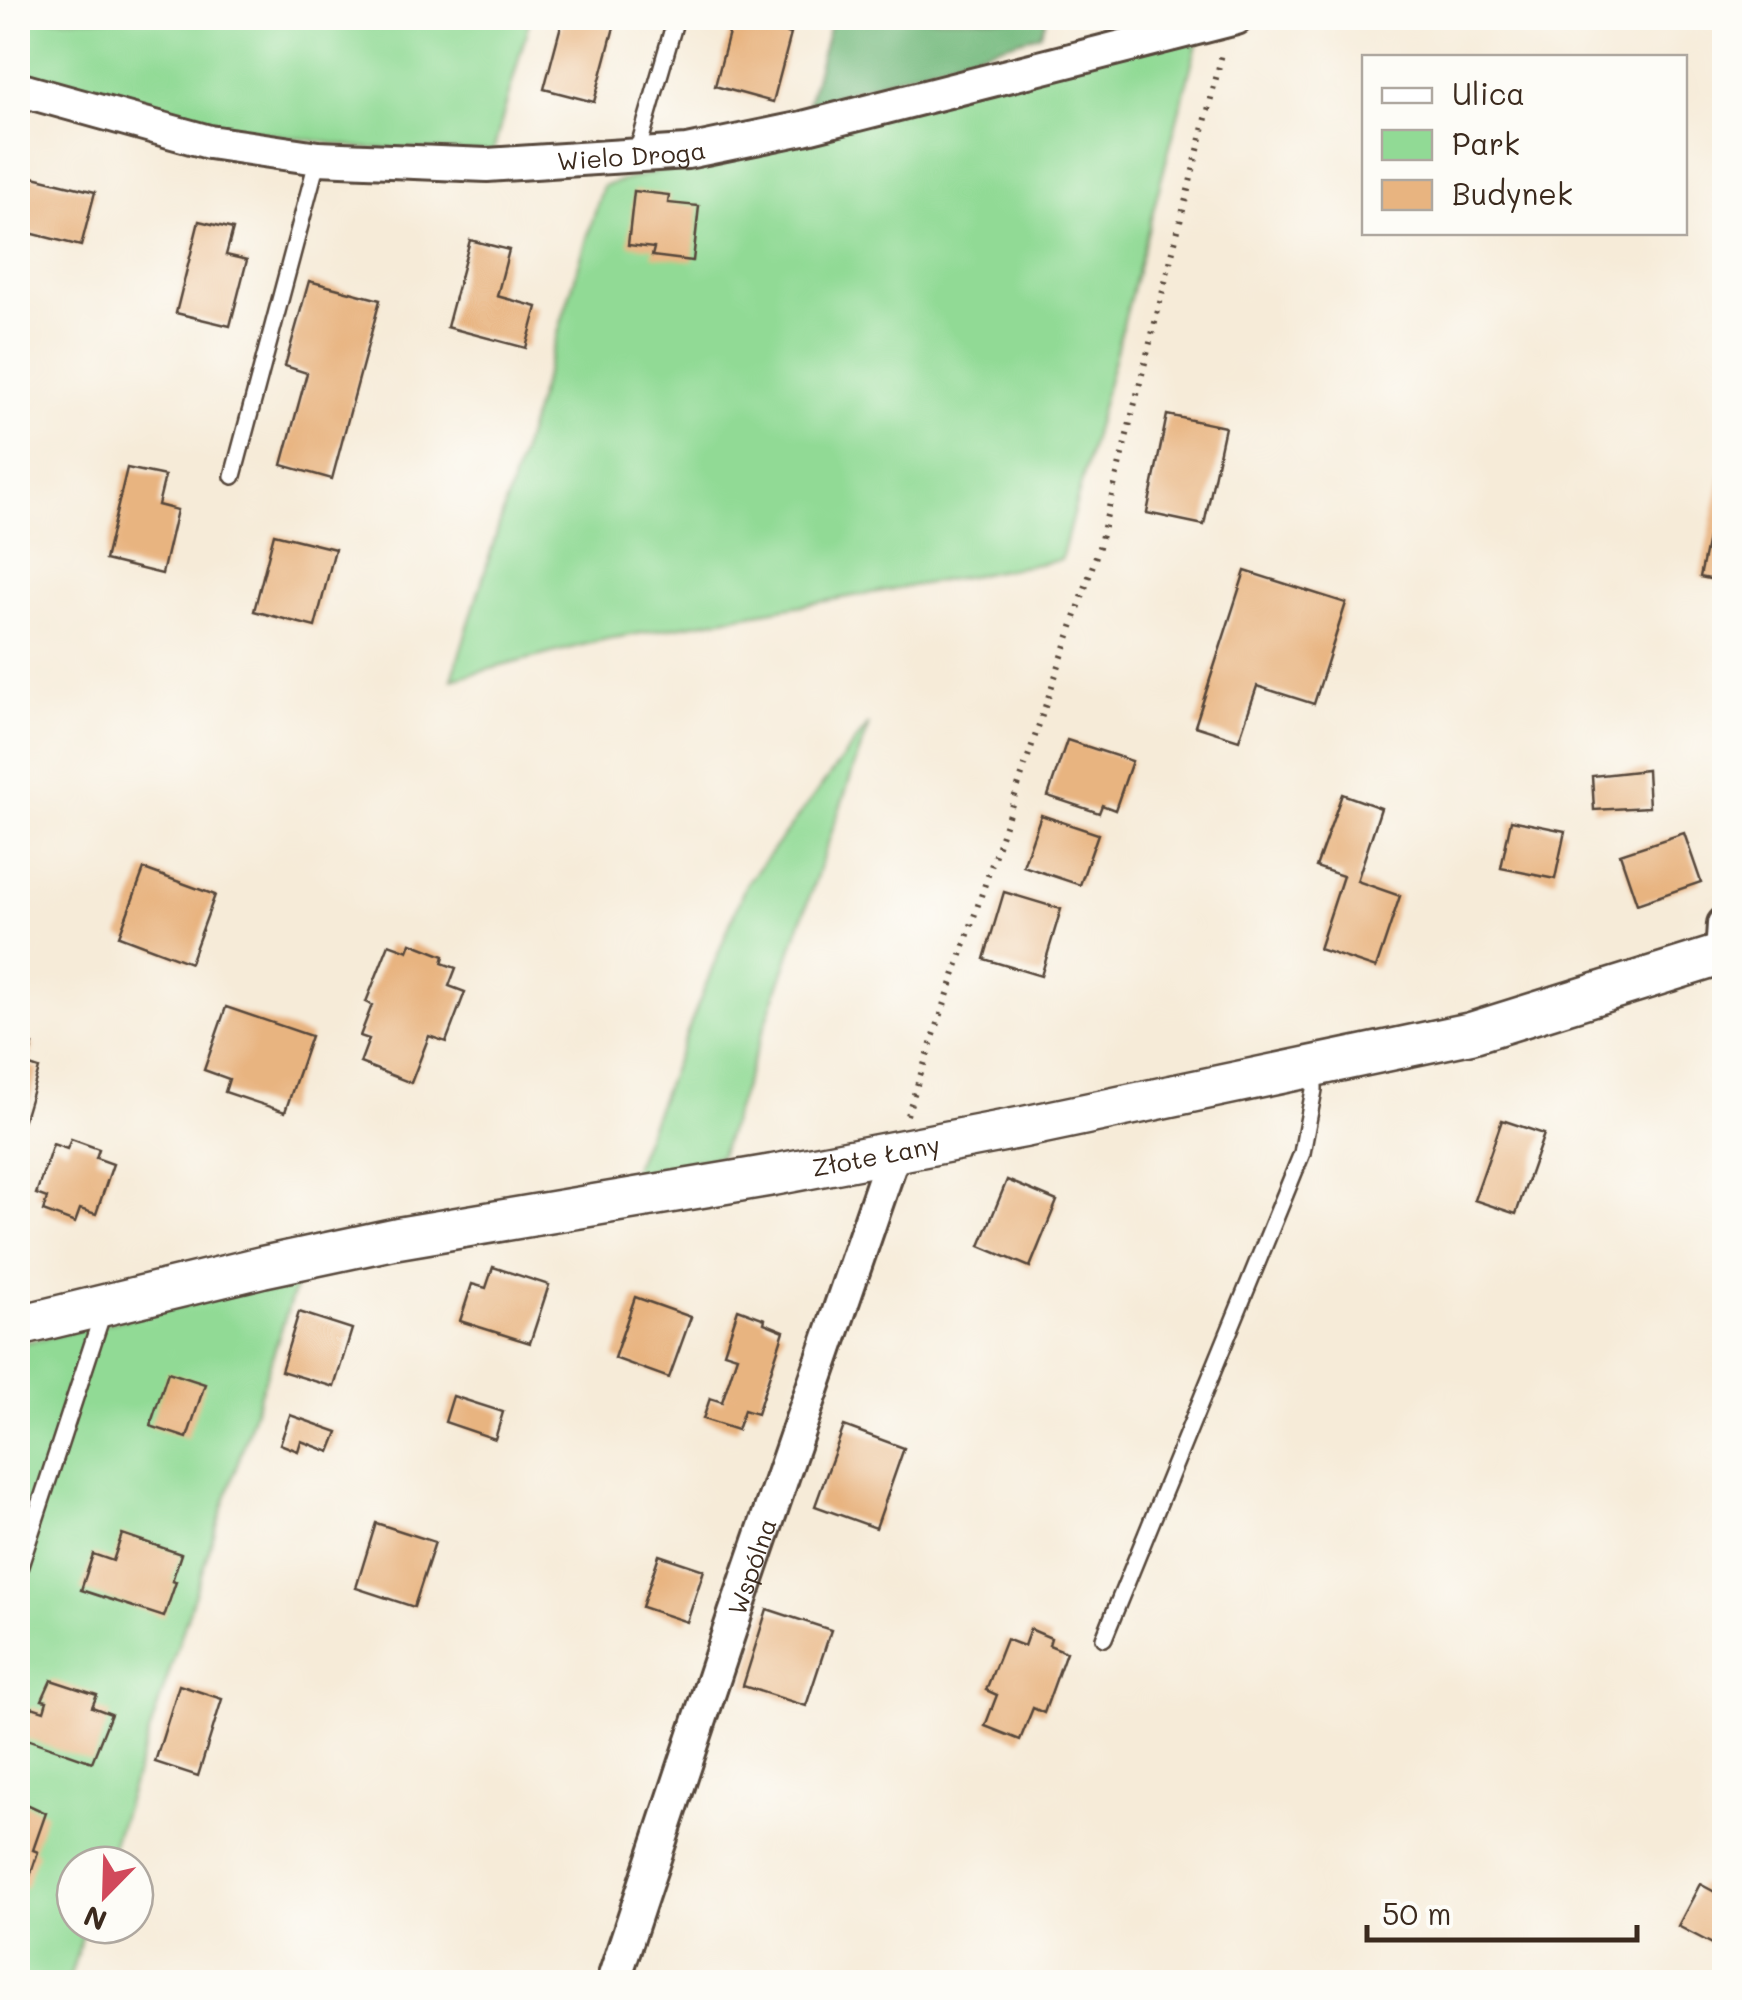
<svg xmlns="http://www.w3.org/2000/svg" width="1742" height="2000" font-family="Mali,sans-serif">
	<rect width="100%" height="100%" fill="#fdfcf7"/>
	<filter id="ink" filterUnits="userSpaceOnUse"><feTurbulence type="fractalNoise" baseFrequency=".01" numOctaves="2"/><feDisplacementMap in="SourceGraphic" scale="20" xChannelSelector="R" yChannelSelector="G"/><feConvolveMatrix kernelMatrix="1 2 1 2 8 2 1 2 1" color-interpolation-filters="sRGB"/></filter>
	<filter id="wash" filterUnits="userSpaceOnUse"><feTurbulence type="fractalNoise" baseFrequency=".0048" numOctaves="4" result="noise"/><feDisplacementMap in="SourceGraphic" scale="40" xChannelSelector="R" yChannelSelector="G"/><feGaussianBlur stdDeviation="2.25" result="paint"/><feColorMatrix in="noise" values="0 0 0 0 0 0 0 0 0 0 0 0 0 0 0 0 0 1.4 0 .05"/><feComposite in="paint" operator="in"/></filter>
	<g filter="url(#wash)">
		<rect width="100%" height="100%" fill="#f6ebd8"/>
		<!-- green -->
		<g fill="#91da95" stroke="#66825a" stroke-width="2.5">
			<polygon points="18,18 530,18 493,152 361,148 195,122 18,70"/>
			<polygon points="1202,25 1061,560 602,640 452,679 603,186"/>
			<polygon points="869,724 720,1156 631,1174 745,886"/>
			<polygon points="298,1278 106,1865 75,1865 75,1925 86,1925 68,1982 18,1982 18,1344"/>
		</g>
		<!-- forest -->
		<polygon fill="#74ba7e" stroke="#58724e" stroke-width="2.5" points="832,18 1047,18 1040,34 808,104"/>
		<g id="blocks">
			<!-- building -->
			<g fill="#e8b480">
				<polygon points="563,18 614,27 594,102 544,89"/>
				<polygon points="733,18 791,34 773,102 715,86"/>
				<polygon points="21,174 95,192 81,246 18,230 18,188"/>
				<polygon points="634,191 669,195 668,203 699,206 693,261 652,256 654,248 628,245"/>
				<polygon points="199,221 233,229 226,255 247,260 230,326 176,313"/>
				<polygon points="470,240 509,250 497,296 537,307 526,348 447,327"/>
				<polygon points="309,281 380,300 332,479 282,465 307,373 285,366"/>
				<polygon points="1167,415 1225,427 1204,525 1147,513"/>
				<polygon points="1723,466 1724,466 1724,582 1700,577"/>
				<polygon points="127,468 165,476 158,505 177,510 162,574 105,560"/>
				<polygon points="274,534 335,549 315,627 254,611"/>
				<polygon points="1245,571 1346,603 1314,704 1257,686 1239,740 1195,726"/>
				<polygon points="1067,740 1132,761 1115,810 1102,805 1099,813 1048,796"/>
				<polygon points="1647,770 1649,807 1594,810 1592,776"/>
				<polygon points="1342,794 1381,808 1357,881 1400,896 1376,968 1319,949 1343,876 1316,867"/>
				<polygon points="1041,815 1098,834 1080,885 1023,866"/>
				<polygon points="1511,820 1565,831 1555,879 1501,868"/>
				<polygon points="1684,833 1701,882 1637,904 1620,854"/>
				<polygon points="144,869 215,895 190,963 119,936"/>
				<polygon points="1004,892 1061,909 1041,976 984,959"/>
				<polygon points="411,943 444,956 442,963 456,968 449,986 465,992 446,1042 429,1036 411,1083 360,1063 369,1039 360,1036 372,1005 366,1002 389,944 408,951"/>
				<polygon points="226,1007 311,1036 285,1112 225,1092 229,1079 204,1070"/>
				<polygon points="18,1040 33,1045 27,1065 39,1069 18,1139"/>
				<polygon points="1502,1120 1544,1134 1516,1214 1474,1200"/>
				<polygon points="71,1139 99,1149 96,1158 113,1164 96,1214 80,1209 75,1223 43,1211 47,1198 36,1194 53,1144 67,1149"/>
				<polygon points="1007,1180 1057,1201 1030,1267 980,1246"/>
				<polygon points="493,1267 549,1285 530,1343 460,1321 472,1284 486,1288"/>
				<polygon points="635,1297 691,1317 669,1378 614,1358"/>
				<polygon points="738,1309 765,1319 764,1323 784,1331 757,1414 744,1410 737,1430 703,1419 710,1398 722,1402 737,1356 724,1352"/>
				<polygon points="299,1312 352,1329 334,1387 281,1371"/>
				<polygon points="168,1372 205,1384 187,1438 150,1426"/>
				<polygon points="453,1396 503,1412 495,1439 445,1422"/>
				<polygon points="290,1415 338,1432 330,1452 301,1441 298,1451 280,1444"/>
				<polygon points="844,1426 904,1448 876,1528 815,1506"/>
				<polygon points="376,1523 435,1542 414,1607 356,1588"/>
				<polygon points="122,1534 181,1554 172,1581 176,1582 164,1617 81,1590 93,1554 113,1561"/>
				<polygon points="659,1555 704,1570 687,1622 642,1607"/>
				<polygon points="767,1609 831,1630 806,1706 743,1686"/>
				<polygon points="1030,1629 1051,1638 1049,1645 1066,1652 1044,1713 1033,1708 1020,1740 985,1726 997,1695 986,1690 1006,1639 1024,1646"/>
				<polygon points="51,1680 97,1695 92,1707 111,1714 92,1762 21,1737 32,1707 44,1711 47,1701 42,1700"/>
				<polygon points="179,1685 222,1699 198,1776 155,1762"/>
				<polygon points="18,1800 46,1813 33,1850 38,1852 26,1888 18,1885"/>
				<polygon points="1700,1884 1724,1897 1724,1950 1678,1926"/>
			</g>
		</g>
	</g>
	<g filter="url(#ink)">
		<use href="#blocks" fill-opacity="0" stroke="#57473a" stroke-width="2.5"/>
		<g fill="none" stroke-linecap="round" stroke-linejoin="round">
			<!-- service casing -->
			<g stroke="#57473a" stroke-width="20">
				<g id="service">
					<polyline points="636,156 676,18"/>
					<polyline points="233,476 318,158"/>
					<polyline points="18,1572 104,1309"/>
					<polyline points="1104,1638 1302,1153 1314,1090 1314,1067"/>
				</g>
			</g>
			<!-- minor casing -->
			<g stroke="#57473a" stroke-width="38">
				<g id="minor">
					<path id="s1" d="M 18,89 L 209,142 L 318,158 L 487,165 L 687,152 L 803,128 L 1236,18"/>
					<polyline points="1722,955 1724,924"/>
					<path id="s2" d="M 613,1982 L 735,1614 L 894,1152"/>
				</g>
			</g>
			<!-- tertiary casing -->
			<g stroke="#57473a" stroke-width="45">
				<g id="tertiary">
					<path id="s3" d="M 18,1326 L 262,1267 L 398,1238 L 773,1175 L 1024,1127 L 1471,1033 L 1724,954"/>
				</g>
			</g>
			<!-- path -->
			<polyline stroke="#57473a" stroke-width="6" stroke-dasharray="2.5 8" stroke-linecap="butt" points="907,1115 1099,547 1222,54"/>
			<!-- service -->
			<use href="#service" stroke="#fff" stroke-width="15"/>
			<!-- minor -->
			<use href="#minor" stroke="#fff" stroke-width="32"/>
			<!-- tertiary -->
			<use href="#tertiary" stroke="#fff" stroke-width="40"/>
		</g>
	</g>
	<g text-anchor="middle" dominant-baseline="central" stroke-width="9" stroke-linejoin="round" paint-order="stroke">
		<!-- street labels -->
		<g font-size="25" fill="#3b2a1e" stroke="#fdfcf7">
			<text stroke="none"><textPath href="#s1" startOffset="622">Wielo Droga</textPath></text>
			<text stroke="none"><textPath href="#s3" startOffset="875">Złote Łany</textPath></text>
			<text stroke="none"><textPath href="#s2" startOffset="438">Wspólna</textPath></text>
		</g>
	</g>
	<!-- margin -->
	<rect width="1742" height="2000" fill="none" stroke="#fdfcf7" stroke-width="60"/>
	<!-- legend -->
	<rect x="1362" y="55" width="325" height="180" fill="#fdfcf7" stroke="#afa8a0" stroke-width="2.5"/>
	<rect x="1382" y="88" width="50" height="15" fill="#ffffff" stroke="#afa8a0" stroke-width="2.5"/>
	<text x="1452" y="105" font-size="30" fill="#3b2a1e">Ulica</text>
	<rect x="1382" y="130" width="50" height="30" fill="#91da95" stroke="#afa8a0" stroke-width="2.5"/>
	<text x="1452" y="155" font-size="30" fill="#3b2a1e">Park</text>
	<rect x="1382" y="180" width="50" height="30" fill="#e8b480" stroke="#afa8a0" stroke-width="2.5"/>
	<text x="1452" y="205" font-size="30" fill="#3b2a1e">Budynek</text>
	<!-- north arrow -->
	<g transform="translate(105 1895) rotate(203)"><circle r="48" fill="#fdfcf7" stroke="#afa8a0" stroke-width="2.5"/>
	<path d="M0-8L18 38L0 25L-18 38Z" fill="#d1495b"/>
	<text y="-15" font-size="28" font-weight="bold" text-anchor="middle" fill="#3b2a1e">N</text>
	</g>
	<!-- scale -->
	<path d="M1367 1925v15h270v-15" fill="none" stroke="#3b2a1e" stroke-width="5"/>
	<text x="1382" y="1925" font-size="30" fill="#3b2a1e" stroke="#fdfcf7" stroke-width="8" paint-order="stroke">50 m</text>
</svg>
